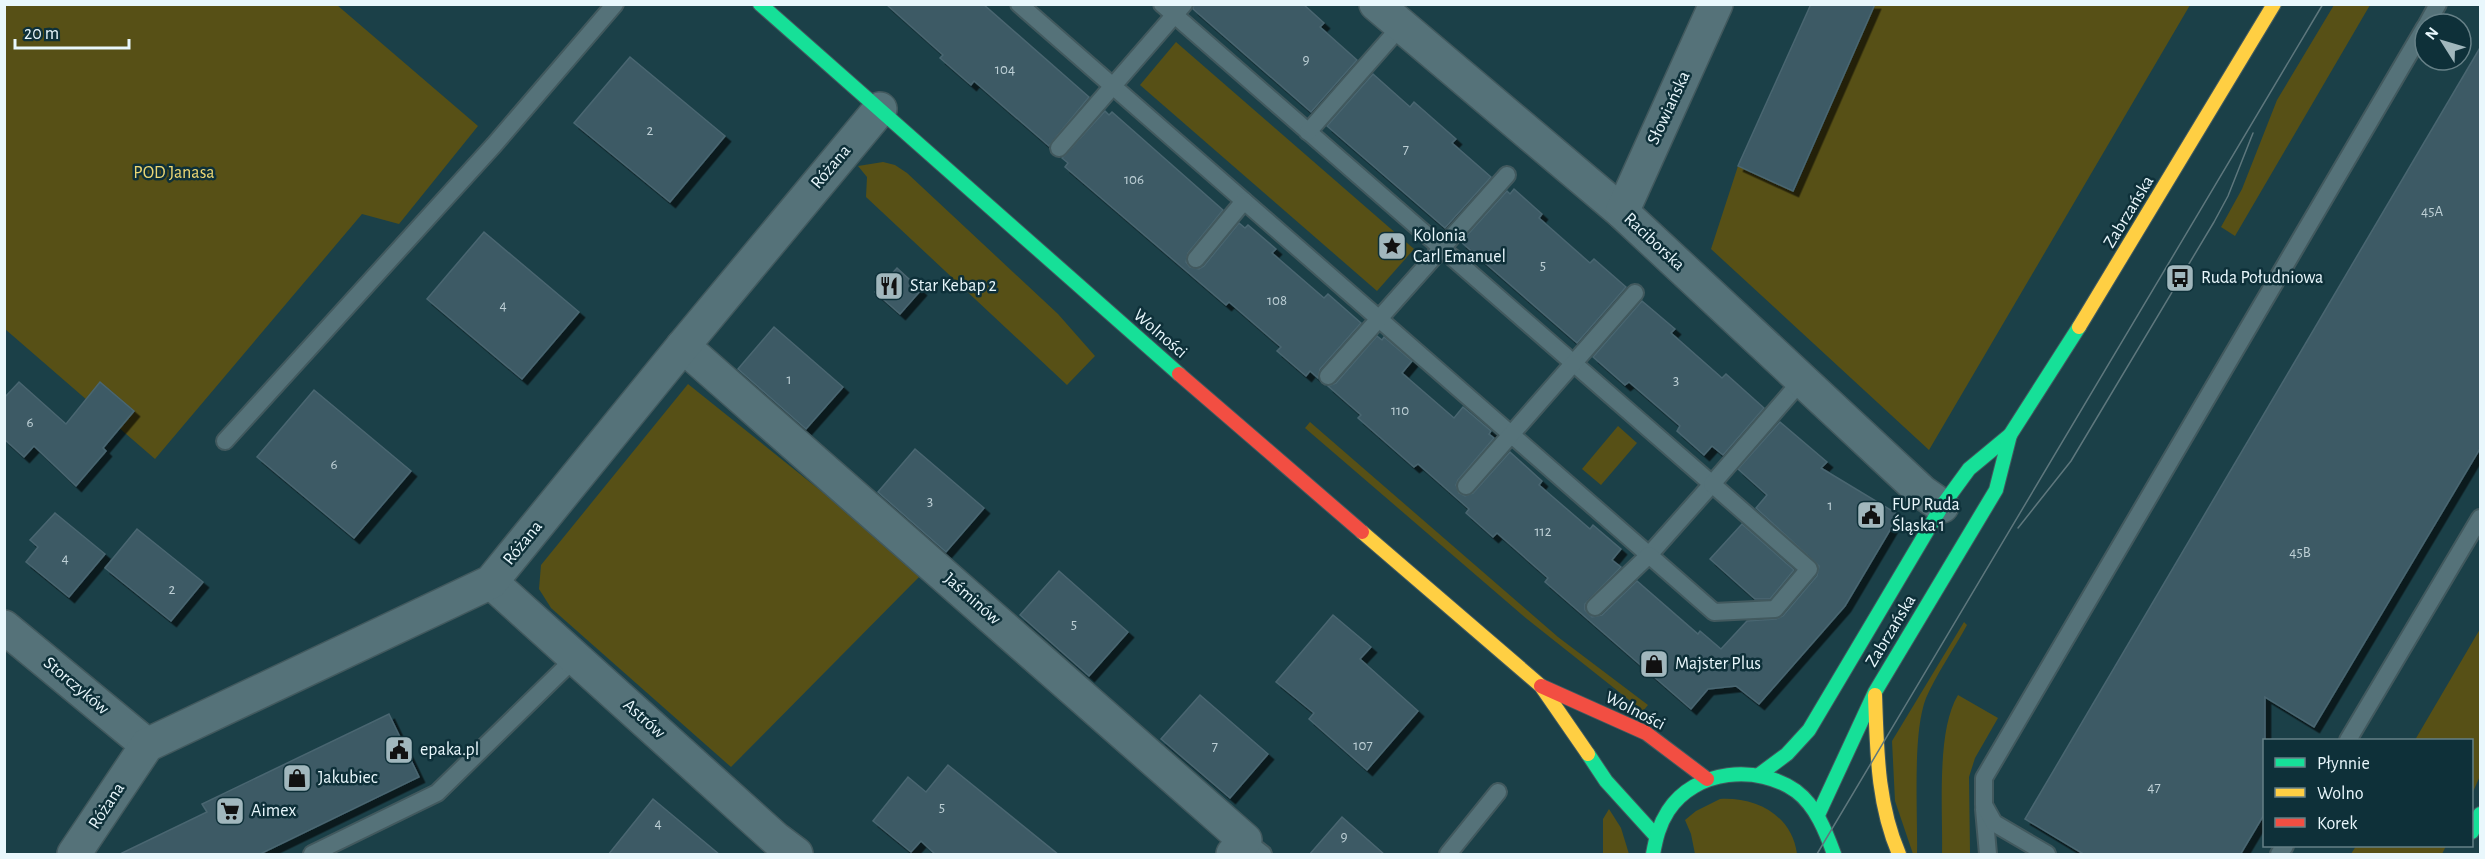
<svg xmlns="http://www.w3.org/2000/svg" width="2485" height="859" font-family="'Alegreya Sans',sans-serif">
	<defs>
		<filter id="shadow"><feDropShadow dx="5.5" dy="5.5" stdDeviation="0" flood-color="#0009"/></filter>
	</defs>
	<rect width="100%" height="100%" fill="#1b4048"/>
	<!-- green -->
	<g fill="#575016">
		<polygon points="5,5 337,5 478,126 399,224 362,214 155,459 5,329"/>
		<polygon points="1875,5 2190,5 1929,450 1711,249 1738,166 1794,191"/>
		<polygon points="2334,5 2370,5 2235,236 2221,227 2242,189 2277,100"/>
		<polygon points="1176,42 1414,249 1377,291 1140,85"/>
		<polygon points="883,162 895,165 907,173 1058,314 1095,356 1067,385 866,197 867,177 858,166"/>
		<polygon points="688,384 923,573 731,767 551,608 539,589 541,565"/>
		<polygon points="1310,422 1558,637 1648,705 1643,711 1527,619 1305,428"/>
		<polygon points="1618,426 1637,443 1601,485 1582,469"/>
		<path d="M 1964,622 L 1967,625 C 1954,649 1937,673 1926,698 C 1912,734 1918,814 1917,854 L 1913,854 L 1895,801 L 1892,741 Z"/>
		<polygon points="2480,629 2480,776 2472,794 2472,740 2415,740"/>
		<path d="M 1958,695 L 1998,718 L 1975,758 L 1969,777 L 1970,854 L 1942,854 C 1943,811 1936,731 1958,695 Z"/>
		<path d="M 1720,799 C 1756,797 1792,815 1797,854 L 1695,854 L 1691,834 L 1685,820 L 1696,811 Z"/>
		<polygon points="1609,809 1621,828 1629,854 1603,854 1603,819"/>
		<polygon points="2356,846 2446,846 2442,854 2351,854"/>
	</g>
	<!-- building -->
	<g fill="#3c5a65" stroke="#4a6671" stroke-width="1.5" filter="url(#shadow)">
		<polygon points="886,4 983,4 1089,97 1049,146 974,81 971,85 940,58 943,55"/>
		<polygon points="1194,4 1303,4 1324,23 1320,27 1357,60 1311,112 1193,9"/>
		<polygon points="1811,4 1875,4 1793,191 1738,166"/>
		<polygon points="2481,46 2481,447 2314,727 2265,697 2265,813 2240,855 2085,855 2025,819"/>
		<polygon points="630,57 725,136 670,202 574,123"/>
		<polygon points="1373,74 1410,107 1414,102 1456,139 1452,143 1491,177 1445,228 1327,126"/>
		<polygon points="1105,111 1109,115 1112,112 1223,210 1188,253 1186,262 1190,267 1199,269 1204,266 1239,223 1245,228 1248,225 1276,249 1272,253 1324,298 1328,294 1361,323 1320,369 1318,378 1310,371 1306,376 1277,351 1281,347 1229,302 1226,305 1065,167 1068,163 1062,158"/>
		<polygon points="1514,189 1542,214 1539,218 1590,263 1594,259 1626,287 1577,343 1461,242 1507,191 1510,194"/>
		<polygon points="484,232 579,312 522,379 427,299"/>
		<polygon points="897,268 921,290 900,314 875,292"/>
		<polygon points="1642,301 1675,329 1671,333 1722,378 1726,374 1764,408 1723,455 1712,446 1704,455 1677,431 1680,426 1629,382 1625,385 1593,357"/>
		<polygon points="774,327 843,387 806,429 738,369"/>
		<polygon points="1377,336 1382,340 1384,337 1412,361 1402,373 1454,418 1463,407 1491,431 1489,434 1494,438 1458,480 1456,485 1459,493 1465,496 1473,493 1510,452 1542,481 1539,485 1590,529 1593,525 1621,549 1612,560 1621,567 1585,604 1585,610 1592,617 1602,615 1637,581 1698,634 1700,631 1721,649 1747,621 1776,619 1783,616 1817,576 1819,566 1756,508 1767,495 1738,469 1780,422 1827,462 1821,468 1899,515 1845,606 1759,704 1736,686 1708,689 1691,709 1545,582 1548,578 1497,533 1493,537 1466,513 1469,509 1418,464 1414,467 1358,418 1361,415 1328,386 1336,383"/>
		<polygon points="19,382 66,424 100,382 134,411 103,448 106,451 76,486 34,446 24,457 4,439 4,398"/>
		<polygon points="314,390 411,471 354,538 257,457"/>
		<polygon points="915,449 984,508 946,552 878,492"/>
		<polygon points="55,513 105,554 69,597 26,562 38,547 30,540"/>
		<polygon points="1742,524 1794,570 1770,599 1755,599 1710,559"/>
		<polygon points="137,529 203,582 171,621 105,568"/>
		<polygon points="1059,571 1128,632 1089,676 1020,615"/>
		<polygon points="1333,615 1371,647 1360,659 1418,711 1367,770 1309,719 1314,713 1276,682"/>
		<polygon points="1200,695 1268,754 1230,798 1161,739"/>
		<polygon points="389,714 419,777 258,855 118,855 207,812 202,804"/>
		<polygon points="948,765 1059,855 936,855 921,841 911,852 873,821 908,777 926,792"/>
		<polygon points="653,799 720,855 608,855"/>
		<polygon points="1342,817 1385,855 1309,855"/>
	</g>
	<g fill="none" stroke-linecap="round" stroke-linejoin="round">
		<!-- lane casing -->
		<g stroke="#42595e" stroke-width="20">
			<g id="lane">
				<polyline points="1019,4 1649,555 1712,484 1162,4"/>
				<polyline points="2427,24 2438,4"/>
				<polyline points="1308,132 1401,26"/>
				<polyline points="1059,148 1184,4"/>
				<polyline points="1196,259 1244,201"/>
				<polyline points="1328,376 1507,175"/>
				<polyline points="225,441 494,145 615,4"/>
				<polyline points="1466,486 1635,293"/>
				<polyline points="1595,607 1649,555 1714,612 1775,609 1809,569 1712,484 1802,380"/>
				<polyline points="2348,740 2480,518"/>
				<polyline points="1984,809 1988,854"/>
				<polyline points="1245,840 1263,854"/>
				<polyline points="312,854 437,793 576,657"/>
				<polyline points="1448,854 1498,792"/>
				<polyline points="2047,854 1994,823 1984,805 1984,778 2425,27"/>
				<polyline points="2279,854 2285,846"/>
			</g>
		</g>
		<!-- street casing -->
		<g stroke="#42595e" stroke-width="36">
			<g id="street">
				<polyline points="1376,4 1622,212 1922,492 1942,506"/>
				<polyline points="1622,212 1716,4"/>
				<polyline points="683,346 1245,840 1233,854"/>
				<polyline points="491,582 776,839 796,854"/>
				<polyline points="4,627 147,745"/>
				<polyline points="74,854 147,745 491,582 683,346 880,109"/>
			</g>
		</g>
		<!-- fast casing -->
		<g stroke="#42595e" stroke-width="16">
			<g id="fast">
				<polyline points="760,4 1179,374"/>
				<polyline points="1588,754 1606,781 1655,835"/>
				<polyline points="1760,774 1787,754 1809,730 1942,506 1969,469 2010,435 2079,327"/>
				<polyline points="1818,815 1875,692 1996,490 2010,435"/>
				<polyline points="2472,832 2480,814"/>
				<path d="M 1653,854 C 1656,838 1659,825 1668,811 C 1695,769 1758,764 1796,791 C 1816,806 1826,832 1834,854"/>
			</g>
		</g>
		<!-- slow casing -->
		<g stroke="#42595e" stroke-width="16">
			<g id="slow">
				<polyline points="2079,327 2274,4"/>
				<polyline points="1362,532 1541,686 1588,754"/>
				<path d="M 1875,695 C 1877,750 1877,803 1899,854"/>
			</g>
		</g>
		<!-- jam casing -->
		<g stroke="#42595e" stroke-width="16">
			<g id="jam">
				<polyline points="1179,374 1362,532"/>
				<polyline points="1541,686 1646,733 1707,779"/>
			</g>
		</g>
		<!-- lane -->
		<use href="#lane" stroke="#557279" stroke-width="16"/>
		<!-- street -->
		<use href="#street" stroke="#557279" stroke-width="33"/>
		<!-- fast -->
		<use href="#fast" stroke="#16e098" stroke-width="14"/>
		<!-- slow -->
		<use href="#slow" stroke="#ffcf43" stroke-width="14"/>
		<!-- jam -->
		<use href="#jam" stroke="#f24e42" stroke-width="14"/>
		<!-- tram -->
		<g stroke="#5e777d" stroke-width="1.5">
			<polyline points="2018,528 2071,461 2214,222 2228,196 2253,133"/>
			<polyline points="1817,854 2323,4"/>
		</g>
	</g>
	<!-- icons -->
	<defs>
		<g id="sight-square" transform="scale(1.5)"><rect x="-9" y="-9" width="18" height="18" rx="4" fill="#a1b7bd" stroke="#0e3039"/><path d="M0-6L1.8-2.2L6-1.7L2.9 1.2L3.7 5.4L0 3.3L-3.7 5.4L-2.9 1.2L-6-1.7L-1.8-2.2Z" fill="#111"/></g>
		<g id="bus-square" transform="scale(1.5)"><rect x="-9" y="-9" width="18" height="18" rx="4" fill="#a1b7bd" stroke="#0e3039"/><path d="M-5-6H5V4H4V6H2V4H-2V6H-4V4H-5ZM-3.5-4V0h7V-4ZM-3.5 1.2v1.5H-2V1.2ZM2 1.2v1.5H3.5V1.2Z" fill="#111"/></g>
		<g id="restaurant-square" transform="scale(1.5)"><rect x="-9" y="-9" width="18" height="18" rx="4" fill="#a1b7bd" stroke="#0e3039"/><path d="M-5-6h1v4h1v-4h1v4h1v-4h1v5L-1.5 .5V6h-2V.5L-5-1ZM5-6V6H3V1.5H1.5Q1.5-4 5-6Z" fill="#111"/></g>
		<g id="civic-square" transform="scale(1.5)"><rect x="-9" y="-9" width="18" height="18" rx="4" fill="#a1b7bd" stroke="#0e3039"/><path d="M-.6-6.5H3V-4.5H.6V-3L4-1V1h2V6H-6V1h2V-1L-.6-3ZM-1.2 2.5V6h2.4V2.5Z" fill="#111"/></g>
		<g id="shop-square" transform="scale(1.5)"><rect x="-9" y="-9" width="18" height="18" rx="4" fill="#a1b7bd" stroke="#0e3039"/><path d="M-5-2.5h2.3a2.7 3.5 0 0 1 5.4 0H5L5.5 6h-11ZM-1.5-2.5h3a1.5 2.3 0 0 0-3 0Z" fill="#111"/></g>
		<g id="supermarket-square" transform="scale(1.5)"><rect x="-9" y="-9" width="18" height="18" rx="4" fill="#a1b7bd" stroke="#0e3039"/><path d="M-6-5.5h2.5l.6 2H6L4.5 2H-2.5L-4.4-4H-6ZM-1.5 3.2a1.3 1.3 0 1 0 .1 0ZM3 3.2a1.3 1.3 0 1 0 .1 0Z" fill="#111"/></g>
	</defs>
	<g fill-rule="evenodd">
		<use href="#sight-square" x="1392" y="246"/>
		<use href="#bus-square" x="2180" y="278"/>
		<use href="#restaurant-square" x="889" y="286"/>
		<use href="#civic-square" x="1871" y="515"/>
		<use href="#shop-square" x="1654" y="664"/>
		<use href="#civic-square" x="399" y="750"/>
		<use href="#shop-square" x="297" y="778"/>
		<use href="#supermarket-square" x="230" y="811"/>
	</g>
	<g text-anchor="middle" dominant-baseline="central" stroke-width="5" stroke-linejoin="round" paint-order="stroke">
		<!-- number labels -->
		<g font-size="15" fill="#bed0d6">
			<text x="1306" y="59">9</text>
			<text x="1005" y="69">104</text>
			<text x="650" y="130">2</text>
			<text x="1406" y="149">7</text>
			<text x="1134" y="179">106</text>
			<text x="2432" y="211">45A</text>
			<text x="1543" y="265">5</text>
			<text x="1277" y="300">108</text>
			<text x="503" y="305">4</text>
			<text x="789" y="379">1</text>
			<text x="1676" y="380">3</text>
			<text x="1400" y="410">110</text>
			<text x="30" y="422">6</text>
			<text x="334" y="464">6</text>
			<text x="930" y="501">3</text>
			<text x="1830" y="505">1</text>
			<text x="1543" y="531">112</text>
			<text x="2300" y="552">45B</text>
			<text x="65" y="558">4</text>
			<text x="172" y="589">2</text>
			<text x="1074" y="624">5</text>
			<text x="1363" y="745">107</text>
			<text x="1215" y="746">7</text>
			<text x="2154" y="787">47</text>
			<text x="942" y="807">5</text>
			<text x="658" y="823">4</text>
			<text x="1344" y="836">9</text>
		</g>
		<!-- street labels -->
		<g font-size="18" fill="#e9f7fc" stroke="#0e3039">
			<text transform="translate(1669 108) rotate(-65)">Słowiańska</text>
			<text transform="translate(831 167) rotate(-50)">Różana</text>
			<text transform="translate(2129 212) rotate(-59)">Zabrzańska</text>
			<text transform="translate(1654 242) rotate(43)">Raciborska</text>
			<text transform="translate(1160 334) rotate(41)">Wolności</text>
			<text transform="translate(523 543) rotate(-51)">Różana</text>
			<text transform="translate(972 599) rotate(41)">Jaśminów</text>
			<text transform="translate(1891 631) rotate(-59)">Zabrzańska</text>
			<text transform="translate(76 686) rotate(40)">Storczyków</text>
			<text transform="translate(1635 711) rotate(27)">Wolności</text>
			<text transform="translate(644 719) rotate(42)">Astrów</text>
			<text transform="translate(107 806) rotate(-57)">Różana</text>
		</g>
		<!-- park labels -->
		<g font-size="18" fill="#edd774" stroke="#0e3039">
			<text x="174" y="173">POD Janasa</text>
		</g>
		<!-- poi labels -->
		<g font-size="18" fill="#e9f7fc" stroke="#0e3039" text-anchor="start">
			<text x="1413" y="236">Kolonia<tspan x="1413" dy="21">Carl Emanuel</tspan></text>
			<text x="2201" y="278">Ruda Południowa</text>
			<text x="910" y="286">Star Kebap 2</text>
			<text x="1892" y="505">FUP Ruda<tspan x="1892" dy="21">Śląska 1</tspan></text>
			<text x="1675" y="664">Majster Plus</text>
			<text x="420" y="750">epaka.pl</text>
			<text x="318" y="778">Jakubiec</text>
			<text x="251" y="811">Aimex</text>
		</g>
	</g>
	<!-- border -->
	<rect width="2485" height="859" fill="none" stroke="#e9f7fc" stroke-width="12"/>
	<!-- legend -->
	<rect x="2263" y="739" width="210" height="108" fill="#0e3039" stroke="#668087" stroke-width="1.5"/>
	<rect x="2275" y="758" width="30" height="9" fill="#16e098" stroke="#668087" stroke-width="1.5"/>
	<text x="2317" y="769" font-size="18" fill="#e9f7fc">Płynnie</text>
	<rect x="2275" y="788" width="30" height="9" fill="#ffcf43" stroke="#668087" stroke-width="1.5"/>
	<text x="2317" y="799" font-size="18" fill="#e9f7fc">Wolno</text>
	<rect x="2275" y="818" width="30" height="9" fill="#f24e42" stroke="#668087" stroke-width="1.5"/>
	<text x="2317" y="829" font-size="18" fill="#e9f7fc">Korek</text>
	<!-- north arrow -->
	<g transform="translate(2443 42) rotate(307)"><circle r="28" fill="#0e3039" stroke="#668087" stroke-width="1.5"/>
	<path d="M0-4.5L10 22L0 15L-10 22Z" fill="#a1b7bd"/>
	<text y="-9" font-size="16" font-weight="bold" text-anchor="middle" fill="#e9f7fc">N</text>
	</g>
	<!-- scale -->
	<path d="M15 39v9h114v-9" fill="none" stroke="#e9f7fc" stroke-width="3"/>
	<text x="24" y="39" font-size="18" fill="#e9f7fc" stroke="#0e3039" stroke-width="4.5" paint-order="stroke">20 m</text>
</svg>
